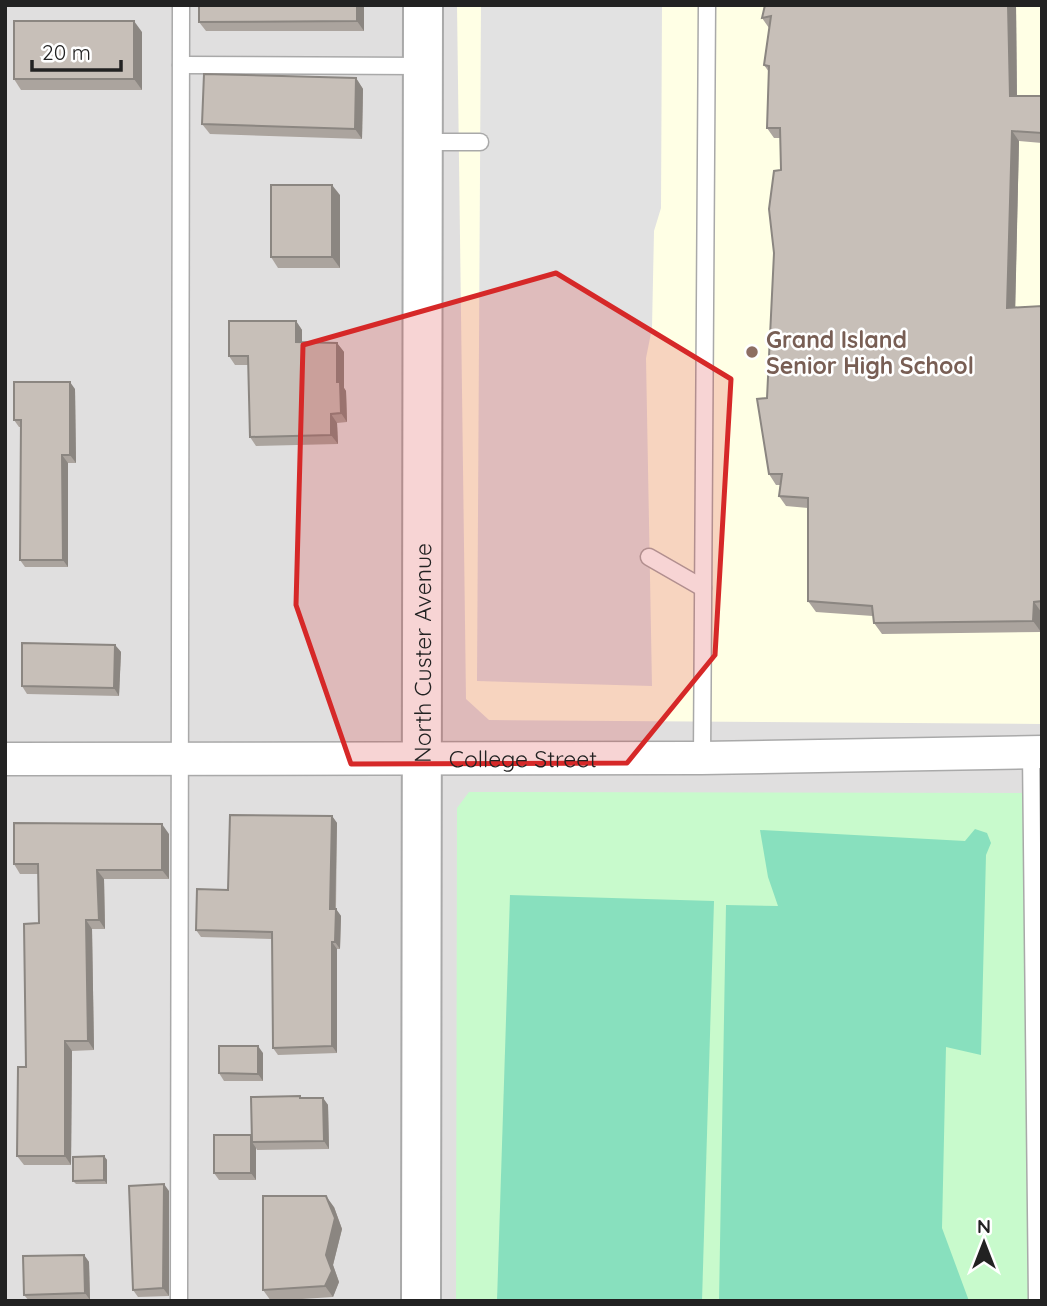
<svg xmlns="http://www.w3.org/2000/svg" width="1047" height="1306" font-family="Quicksand,sans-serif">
	<rect width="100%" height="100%" fill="#f2efe9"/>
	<!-- residential -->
	<rect fill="#e0dfdf" x="5" y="5" width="1037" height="1296"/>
	<!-- education -->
	<polygon fill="#ffffe5" points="457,5 1042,5 1042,724 489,720 466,699"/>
	<!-- park -->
	<polygon fill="#c8facc" points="469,792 1042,793 1042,1301 456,1301 457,808"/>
	<!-- pitch -->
	<g fill="#88e0be">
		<polygon points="975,829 987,833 991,843 986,855 981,1055 946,1047 942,1228 969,1301 719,1301 726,905 778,906 768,877 760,830 965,841"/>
		<polygon points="510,895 714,901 702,1301 497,1301"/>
	</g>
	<!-- parking -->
	<polygon fill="#e2e2e2" points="481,5 662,5 661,208 654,231 652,328 646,358 652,686 477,681"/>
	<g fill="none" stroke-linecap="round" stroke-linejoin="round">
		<!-- service casing -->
		<g stroke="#a9a9a9" stroke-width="19">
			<g id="service">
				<polyline points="181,65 423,66"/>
				<polyline points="423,142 480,142"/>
				<polyline points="649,557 703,588"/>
				<polyline points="1031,752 1037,1301"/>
				<polyline points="702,758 707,5"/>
				<polyline points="179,1301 181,5"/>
			</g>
		</g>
		<!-- minor casing -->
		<g stroke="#a9a9a9" stroke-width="35">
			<g id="minor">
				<path id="s1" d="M 5,759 L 702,758 L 1042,752"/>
			</g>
		</g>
		<!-- tertiary casing -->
		<g stroke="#a9a9a9" stroke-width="42">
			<g id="tertiary">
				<path id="s2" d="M 421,1301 L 423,5"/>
			</g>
		</g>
		<!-- service -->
		<use href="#service" stroke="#fff" stroke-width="16"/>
		<!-- minor -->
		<use href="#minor" stroke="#fff" stroke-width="32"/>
		<!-- tertiary -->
		<use href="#tertiary" stroke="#fff" stroke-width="38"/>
	</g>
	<!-- wall -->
	<g fill="#aba49e">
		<polygon points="364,5 364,31 206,31 199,22"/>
		<polygon points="765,5 1016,5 1017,96 1042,96 1042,143 1019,141 1015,308 1042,306 1042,613 1041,632 882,634 874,623 873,616 816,612 808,601 808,508 786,506 779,496 780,485 776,485 769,474 767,398 781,170 780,138 774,138 767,128 769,72 764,65 769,28 762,18"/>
		<polygon points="142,32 142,90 21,90 14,79"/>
		<polygon points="356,78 363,89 362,139 210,134 202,124"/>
		<polygon points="340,195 340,268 278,268 271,257"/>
		<polygon points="296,321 302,330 302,342 337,343 344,352 344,388 346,391 347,422 337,423 338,444 256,446 250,437 248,365 235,365 229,356"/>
		<polygon points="75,389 76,463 68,463 68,567 25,567 20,560 21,427 19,427 14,420"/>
		<polygon points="115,645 121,652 119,696 27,694 22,686"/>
		<polygon points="332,816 337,823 336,909 341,916 340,949 337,949 337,1053 278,1055 273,1048 272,939 201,937 196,930 228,890"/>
		<polygon points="169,834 169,879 104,879 105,929 92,929 94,1050 72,1051 71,1165 24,1165 17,1156 39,923 38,874 20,874 14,864"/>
		<polygon points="263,1053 263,1081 224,1081 219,1073"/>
		<polygon points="300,1096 302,1098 323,1098 328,1105 329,1149 257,1150 256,1148 256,1180 219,1180 214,1173 252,1136"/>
		<polygon points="104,1156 107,1160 107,1184 76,1184 73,1181"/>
		<polygon points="169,1191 169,1296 138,1297 133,1290"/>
		<polygon points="334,1207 342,1229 333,1265 339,1282 333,1297 271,1301 263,1290"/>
		<polygon points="84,1255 89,1262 90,1300 29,1301 24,1295"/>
	</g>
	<!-- shaded-wall -->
	<g fill="#8b8681">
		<polygon points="357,5 364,5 364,31 357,21"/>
		<polygon points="1008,5 1016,5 1017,107 1010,96"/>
		<polygon points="134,21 142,32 142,90 134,79"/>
		<polygon points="356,78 363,89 362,139 355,129"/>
		<polygon points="1012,131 1019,141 1015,319 1007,308"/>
		<polygon points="332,185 340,195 340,268 332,257"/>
		<polygon points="296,321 302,330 302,351 296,342"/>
		<polygon points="337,343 344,352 344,388 346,391 347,422 341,413 337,382"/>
		<polygon points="70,382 75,389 76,463 70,455"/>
		<polygon points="331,414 337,423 338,444 331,435"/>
		<polygon points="62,455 68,463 68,567 63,560"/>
		<polygon points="1034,602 1042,613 1041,632 1033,621"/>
		<polygon points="115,645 121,652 119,696 114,688"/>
		<polygon points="332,816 337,823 335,916 330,909"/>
		<polygon points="162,824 169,834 169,879 162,870"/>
		<polygon points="97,870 104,879 105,929 99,920"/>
		<polygon points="336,909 341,916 340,949 335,942"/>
		<polygon points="86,920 92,929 94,1050 88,1041"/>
		<polygon points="332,942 337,949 337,1053 332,1046"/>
		<polygon points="65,1041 72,1051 71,1165 65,1156"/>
		<polygon points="258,1046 263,1053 263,1081 258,1074"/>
		<polygon points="323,1098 328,1105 329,1149 324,1141"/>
		<polygon points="251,1135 256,1142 252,1142 256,1148 256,1180 251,1173"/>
		<polygon points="104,1156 107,1160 107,1184 104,1180"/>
		<polygon points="164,1184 169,1191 169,1296 163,1288"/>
		<polygon points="326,1196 334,1207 342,1229 333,1265 339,1282 333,1297 325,1286"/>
		<polygon points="84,1255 89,1262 90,1300 85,1293"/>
	</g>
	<!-- building -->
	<g fill="#c7bfb8" stroke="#8b8681" stroke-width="2">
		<polygon points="199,5 357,5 357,21 199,22"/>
		<polygon points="765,5 1008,5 1010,96 1042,96 1042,133 1012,131 1007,308 1042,306 1042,601 1034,602 1033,621 874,623 872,606 808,601 808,498 779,496 782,474 769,474 757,399 767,398 774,253 769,209 774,171 781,170 780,128 767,128 769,66 764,65 771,16 762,18"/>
		<rect x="14" y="21" width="120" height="58"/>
		<polygon points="204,74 356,78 355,129 202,124"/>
		<rect x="271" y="185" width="61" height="72"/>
		<polygon points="229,321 296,321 296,342 337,343 337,382 340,382 341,413 331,414 331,435 250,437 248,356 229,356"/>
		<polygon points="14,382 70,382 70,455 62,455 63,560 20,560 21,420 14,420"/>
		<polygon points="22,643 115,645 114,688 22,686"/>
		<polygon points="230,815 332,816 330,909 336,909 335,942 332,942 332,1046 273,1048 272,932 196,930 197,889 228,890"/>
		<polygon points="14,823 162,824 162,870 97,870 99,920 86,920 88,1041 65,1041 65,1156 17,1156 18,1067 26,1067 24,924 39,923 38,864 14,864"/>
		<polygon points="219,1046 258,1046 258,1074 219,1073"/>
		<polygon points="300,1096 300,1098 323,1098 324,1141 252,1142 251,1097"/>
		<rect x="214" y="1135" width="37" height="38"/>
		<polygon points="104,1156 104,1180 73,1181 73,1157"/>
		<polygon points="164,1184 163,1288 133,1290 129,1186"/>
		<polygon points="263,1196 326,1196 335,1218 326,1255 332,1271 325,1286 263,1290"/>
		<polygon points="84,1255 85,1293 24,1295 23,1256"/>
	</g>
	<!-- marked area -->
	<path fill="#d62828" fill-opacity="0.2" stroke="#d62828" stroke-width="5" stroke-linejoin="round" d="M 556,273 L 731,379 L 715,655 L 627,763 L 351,764 L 296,605 L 303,345 Z"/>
	<!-- markers -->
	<circle fill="#8d6e63" stroke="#fff" stroke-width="2.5" cx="752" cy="352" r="7"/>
	<g text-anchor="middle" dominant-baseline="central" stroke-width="5" stroke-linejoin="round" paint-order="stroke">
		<!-- education labels -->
		<g font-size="23" font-weight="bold" fill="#785e54" stroke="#fff" text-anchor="start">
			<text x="766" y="339">Grand Island<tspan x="766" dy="26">Senior High School</tspan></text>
		</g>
		<!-- street labels -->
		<g font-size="23" fill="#222" stroke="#fff">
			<text stroke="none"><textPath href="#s2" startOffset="648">North Custer Avenue</textPath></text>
			<text stroke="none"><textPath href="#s1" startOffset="518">College Street</textPath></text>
		</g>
	</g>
	<!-- border -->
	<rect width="1047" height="1306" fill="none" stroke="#222222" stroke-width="14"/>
	<!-- north arrow -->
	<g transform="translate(984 1243)" stroke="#ffffff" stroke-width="5" paint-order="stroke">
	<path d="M0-5L12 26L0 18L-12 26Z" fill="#222222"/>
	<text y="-10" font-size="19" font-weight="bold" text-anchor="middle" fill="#222222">N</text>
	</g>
	<!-- scale -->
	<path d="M32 60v10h89v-10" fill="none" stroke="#222222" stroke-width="3.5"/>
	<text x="42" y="60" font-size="21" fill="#222222" stroke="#ffffff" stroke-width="5" paint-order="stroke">20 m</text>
</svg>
